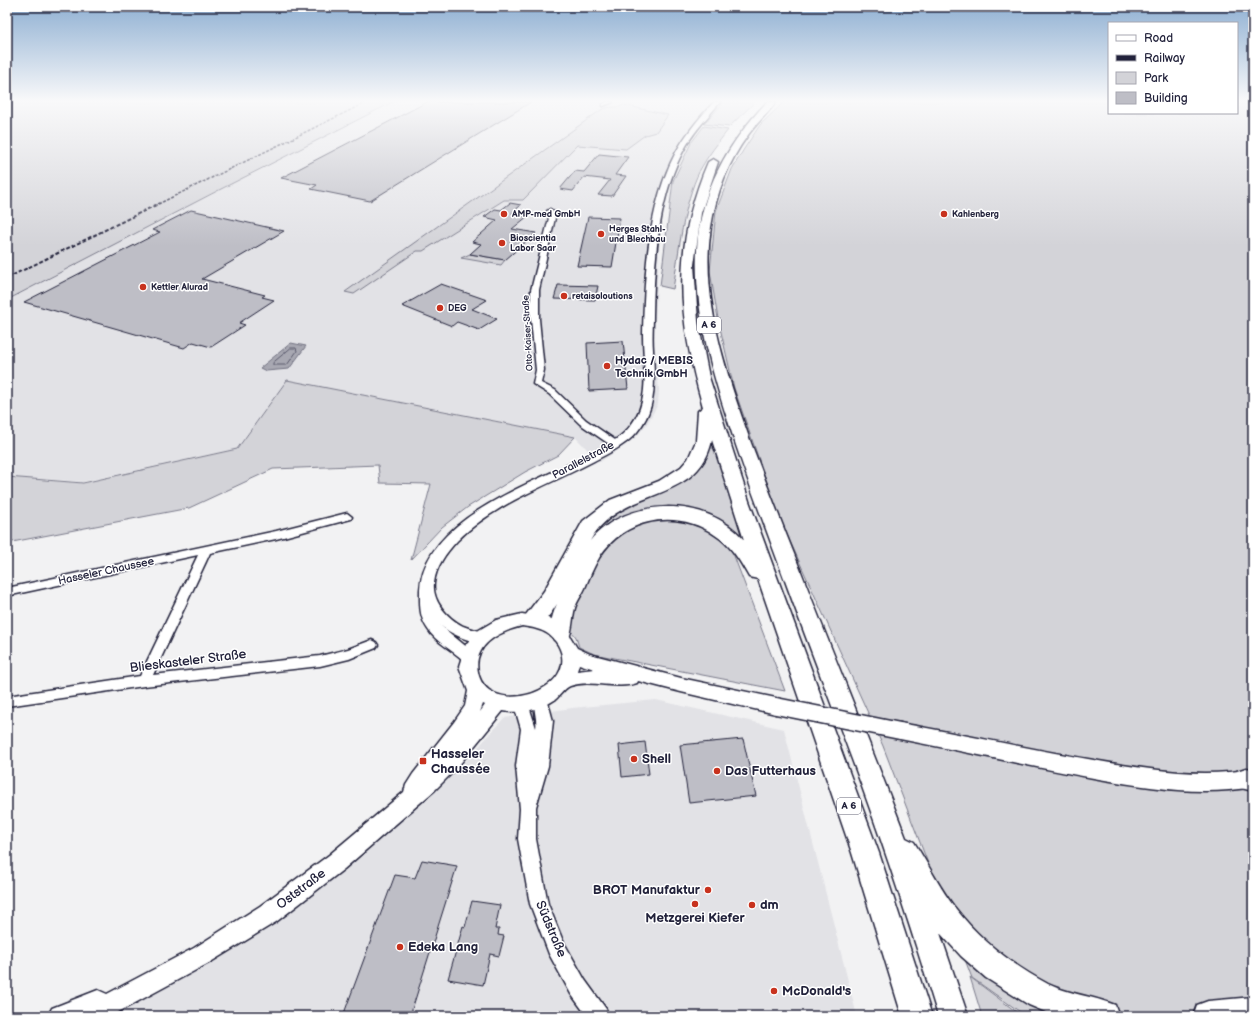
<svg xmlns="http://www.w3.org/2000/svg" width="1260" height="1023" font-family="'Balsamiq Sans',sans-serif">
	<rect width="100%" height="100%" fill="#f2f2f3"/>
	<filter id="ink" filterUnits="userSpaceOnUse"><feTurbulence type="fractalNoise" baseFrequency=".025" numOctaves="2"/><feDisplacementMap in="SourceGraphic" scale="8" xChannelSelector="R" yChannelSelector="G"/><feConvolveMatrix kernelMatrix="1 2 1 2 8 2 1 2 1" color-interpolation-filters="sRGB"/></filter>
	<g filter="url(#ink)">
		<!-- built -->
		<g fill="#e2e2e6">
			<polygon points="393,102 717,102 687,136 663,179 654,339 659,390 658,404 647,424 634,439 600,462 575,437 287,380 236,449 83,482 7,477 7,300 221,189"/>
			<polygon points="656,700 784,729 857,1016 106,1016 336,877 466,761 504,718 572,708"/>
		</g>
		<!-- green -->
		<g fill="#d3d3d8" stroke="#7a7a8a">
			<polygon points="7,102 393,102 221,189 7,300"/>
			<polygon points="724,102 755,102 729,127 704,124"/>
			<polygon points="784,102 1109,102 1109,113 1237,113 1237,102 1253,102 1253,1016 1026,1016 972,978 883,746 779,517 734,388 718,319 710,271 716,211 732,169 744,149 760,125"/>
			<path d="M 624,105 L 668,115 L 656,132 L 645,135 L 626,149 L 577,145 L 523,200 L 504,200 L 423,251 L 417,251 L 354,294 L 345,292 L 601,110 C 610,105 616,109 624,105 Z"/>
			<path d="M 704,126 L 728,130 C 718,143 708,155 700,170 C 683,204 679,252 673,289 L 660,286 L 673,181 L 691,143 Z"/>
			<polygon points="470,254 505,260 501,265 461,258"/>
			<polygon points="287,380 575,437 558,455 525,472 468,507 442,527 411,560 431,484 380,483 378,465 273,469 189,508 7,543 7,477 83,483 237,449"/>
			<polygon points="710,448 716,448 741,533 733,532 675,508 650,508 630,514 611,523 583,550 604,519 698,466 707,456"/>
			<path d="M 660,518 C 692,523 707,525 731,548 L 785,691 L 594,654 L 579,647 L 576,637 L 569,628 L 571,609 L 607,541 L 642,523 Z"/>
			<polygon points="970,977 1022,1016 982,1016"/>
		</g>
		<!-- water -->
		<polygon fill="#a8a8b2" stroke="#727282" points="291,343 306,346 289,369 266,371 260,368"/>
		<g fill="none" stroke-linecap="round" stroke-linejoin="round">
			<!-- shore -->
			<polygon stroke="#58586b" stroke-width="1" points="291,348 296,348 297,351 287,365 273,365 273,363"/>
		</g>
		<!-- building -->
		<g fill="#bebec6" stroke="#22223b">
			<polygon points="427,102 531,102 370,201 311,189 317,185 281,178"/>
			<polygon points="599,154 628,157 615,175 626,176 612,196 598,195 610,180 584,177 573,191 560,189 575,171 584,172"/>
			<polygon points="510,203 521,205 512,213 528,216 512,229 536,233 505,260 470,254 481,244 472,242 497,220 484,217 495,209 501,210"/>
			<polygon points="191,210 284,231 202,279 265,295 262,297 274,300 239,323 245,325 211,347 193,342 184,348 24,302 160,232 152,230"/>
			<polygon points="588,217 620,218 612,267 577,266"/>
			<polygon points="441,284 487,300 472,309 497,319 479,330 457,322 452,326 402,306"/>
			<polygon points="558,285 598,286 595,300 554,299"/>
			<polygon points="623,341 628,389 589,391 587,343"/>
			<polygon points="743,739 756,796 689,803 680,745"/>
			<polygon points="645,742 649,774 622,777 619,745"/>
			<polygon points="422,860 457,866 410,1016 343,1016 395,875 415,878"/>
			<polygon points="472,901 500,905 495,929 499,929 498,935 504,936 499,956 490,954 483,985 448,979 463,926 465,927"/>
		</g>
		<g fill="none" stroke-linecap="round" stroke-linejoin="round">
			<!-- minor casing -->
			<g stroke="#22223b" stroke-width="3">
				<g id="minor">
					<polygon points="607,102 613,102 603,106 603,104"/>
					<polygon points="550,209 553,211 555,218 539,290 539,319 544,370 541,383 555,390 586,420 618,442 620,444 618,446 612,446 580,424 549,394 533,384 536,370 531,319 531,290 549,218 547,211"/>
					<polygon points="347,513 352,517 351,519 276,539 210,553 153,675 320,656 348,649 372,640 376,642 378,645 376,648 349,659 320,666 144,686 7,706 7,696 140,676 198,555 7,596 7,588 276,531"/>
				</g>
			</g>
			<!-- tertiary casing -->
			<g stroke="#22223b" stroke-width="3">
				<g id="tertiary">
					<path d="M 714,102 L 720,102 C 708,117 695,130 686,146 C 658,194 654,261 653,315 C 653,326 652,338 653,350 C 654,380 658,407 637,432 C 626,445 609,453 594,461 C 547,486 495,503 457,541 C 446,553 436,566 434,583 C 432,601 447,618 463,626 C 470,629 478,630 486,633 L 488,637 L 486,641 C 473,645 451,634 440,625 L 474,653 L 476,657 L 474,661 L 469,663 L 464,661 C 453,650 435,642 427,628 C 419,616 420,604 420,590 C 423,518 535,483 588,455 C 603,447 621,439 631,425 C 651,399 643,366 643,335 C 644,278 648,205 675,154 C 685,135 699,118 714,102 Z"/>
					<path d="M 541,694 L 546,695 L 553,721 L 548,766 L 536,807 L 536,839 L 548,904 L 563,941 L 585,980 L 606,1009 L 609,1016 L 587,1016 L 571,994 L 549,954 L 530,904 L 518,839 L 520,809 L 516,766 L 521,729 L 514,705 L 517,700 L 522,698 L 527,700 L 536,728 C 538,718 531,705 536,695 Z"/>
				</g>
			</g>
			<!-- secondary casing -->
			<g stroke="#22223b" stroke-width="3">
				<g id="secondary">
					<path d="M 522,614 L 548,618 L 565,628 L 577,648 L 590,654 L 681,678 L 776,698 L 782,701 L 785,706 L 782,711 L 776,714 L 681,692 L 638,681 L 637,683 C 617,690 591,679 570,686 C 565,688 560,695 556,699 C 542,709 521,714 503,711 L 455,770 L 435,790 L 344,869 L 276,922 L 209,963 L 111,1016 L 48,1016 L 52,1008 L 98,990 L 107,994 L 194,948 L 260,906 L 329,855 L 404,792 L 406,785 L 413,774 L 454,722 L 465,706 L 468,691 L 459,666 L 466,644 L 479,630 L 496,620 ZM 522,626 C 537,628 550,631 558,645 C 578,680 524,707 494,693 C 487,690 481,683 479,676 C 470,646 498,632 522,626 ZM 579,664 L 594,669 L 577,671 ZM 483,704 L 485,705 L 480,712 Z"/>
					<path d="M 900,723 C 967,735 1033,750 1099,761 C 1151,770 1201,778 1253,769 L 1253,787 C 1201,796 1151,788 1099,779 C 1033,767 967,752 900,739 L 894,737 L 891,731 L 894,725 Z"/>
				</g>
			</g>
			<!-- motorway casing -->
			<g stroke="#22223b" stroke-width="3">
				<g id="motorway">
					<path d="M 767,102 L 776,102 C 767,114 756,124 748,135 C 728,162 716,194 711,227 C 700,299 727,375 751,443 C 767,485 783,527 800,569 C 835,659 872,748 906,838 L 914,842 C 928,864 940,889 956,909 C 980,940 1014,966 1048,984 C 1069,994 1093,996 1115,1005 L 1119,1016 L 1055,1016 L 1029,1005 L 986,978 L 961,956 L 940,933 L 968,1016 L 938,1016 C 914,938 889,861 861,784 C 836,715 809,647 784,578 C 765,526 745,474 728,421 C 710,366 694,307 697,249 C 700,191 728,143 767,102 Z"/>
					<path d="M 713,159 L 718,162 L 701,213 L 694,265 L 698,321 L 709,377 L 749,501 L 879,853 L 932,1016 L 902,1016 L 852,853 L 758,579 L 749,577 C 740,561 731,545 715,535 C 677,508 623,518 599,558 C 593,568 589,578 585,588 C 582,595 577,601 575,608 C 572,618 573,630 568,640 L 561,642 L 554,640 C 548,629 552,615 557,604 C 549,616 541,631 525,626 L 522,620 L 544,591 L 583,521 L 610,500 L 659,481 L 681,467 L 688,459 L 696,441 L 698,411 L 703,407 C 678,320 671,247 708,162 ZM 712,440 L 744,540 C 707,495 626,497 590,541 C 619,486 699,505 712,440 Z"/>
					<polygon points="1246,768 1253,769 1253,791 1237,787 1234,779 1237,771"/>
					<polygon points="1253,997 1253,1016 1193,1016 1197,1005 1208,1001"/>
				</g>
			</g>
			<!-- minor -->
			<use href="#minor" fill="#fff" fill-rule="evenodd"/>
			<!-- tertiary -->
			<use href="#tertiary" fill="#fff" fill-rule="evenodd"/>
			<!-- secondary -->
			<use href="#secondary" fill="#fff" fill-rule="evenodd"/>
			<!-- motorway -->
			<use href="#motorway" fill="#fff" fill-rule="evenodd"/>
			<!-- rail-far1 -->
			<polyline stroke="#22223b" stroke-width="1.5" stroke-dasharray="3 1.5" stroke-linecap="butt" points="154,206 367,102"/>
			<!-- rail -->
			<polyline stroke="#22223b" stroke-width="2" stroke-dasharray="4 2" stroke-linecap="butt" points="7,278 156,205"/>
			<!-- secondary-bridge casing -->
			<g stroke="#22223b" stroke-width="19" stroke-linecap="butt">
				<polyline id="secondary-bridge" points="776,706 900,731"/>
			</g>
			<!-- secondary-bridge -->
			<use href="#secondary-bridge" stroke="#fff" stroke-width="16"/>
		</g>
	</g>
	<!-- sky -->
	<linearGradient id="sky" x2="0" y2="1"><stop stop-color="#8eafd2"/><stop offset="0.41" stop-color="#f9f9fa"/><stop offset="1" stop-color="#f9f9fa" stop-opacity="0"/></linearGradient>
	<rect width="1260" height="246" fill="url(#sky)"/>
	<!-- markers -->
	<g fill="#c8321e" stroke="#fff" stroke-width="1.5">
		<circle cx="504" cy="214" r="4"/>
		<circle cx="944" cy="214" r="4"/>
		<circle cx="601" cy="234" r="4"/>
		<circle cx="502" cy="243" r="4"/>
		<circle cx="143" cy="287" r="4"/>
		<circle cx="564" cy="296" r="4"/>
		<circle cx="440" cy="308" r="4"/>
		<circle cx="607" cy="366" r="4"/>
		<circle cx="634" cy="759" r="4"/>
		<rect x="419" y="757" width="8" height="8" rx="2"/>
		<circle cx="717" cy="771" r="4"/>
		<circle cx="708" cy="890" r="4"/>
		<circle cx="695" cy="904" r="4"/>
		<circle cx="752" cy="905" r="4"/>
		<circle cx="400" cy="947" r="4"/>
		<circle cx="774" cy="991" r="4"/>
	</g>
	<g text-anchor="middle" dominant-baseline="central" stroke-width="3" stroke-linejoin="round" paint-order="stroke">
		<!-- far-poi labels -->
		<g font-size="9" font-weight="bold" fill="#22223b" stroke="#fff" text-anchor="start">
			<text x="512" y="214">AMP-med GmbH</text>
			<text x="952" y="214">Kahlenberg</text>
			<text x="609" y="229">Herges Stahl-<tspan x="609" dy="10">und Blechbau</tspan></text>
			<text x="510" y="238">Bioscientia<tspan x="510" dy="10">Labor Saar</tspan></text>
			<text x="151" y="287">Kettler Alurad</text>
			<text x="572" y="296">retaisoloutions</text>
			<text x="448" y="308">DEG</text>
		</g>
		<!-- far-street labels -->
		<g font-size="9" fill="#22223b" stroke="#fff">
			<text transform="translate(528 333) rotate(-93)">Otto-Kaiser-Straße</text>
		</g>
		<!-- shield labels -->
		<g fill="#fff" stroke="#646476" stroke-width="1">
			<rect x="697" y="317" width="24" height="16" rx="3"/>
			<rect x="837" y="798" width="24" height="16" rx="3"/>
		</g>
		<g font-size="10" font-weight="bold" fill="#22223b">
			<text x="709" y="325">A 6</text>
			<text x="849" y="806">A 6</text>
		</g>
		<!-- poi labels -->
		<g font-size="11" font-weight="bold" fill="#22223b" stroke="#fff" text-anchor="start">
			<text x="615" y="360">Hydac / MEBIS<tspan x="615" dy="13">Technik GmbH</tspan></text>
		</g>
		<!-- street labels -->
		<g font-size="11" fill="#22223b" stroke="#fff">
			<text transform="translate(583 460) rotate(-28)">Parallelstraße</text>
			<text transform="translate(106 571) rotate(-12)">Hasseler Chaussee</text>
		</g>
		<!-- near-street labels -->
		<g font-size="13" fill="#22223b" stroke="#fff">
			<text transform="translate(188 661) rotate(-7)">Blieskasteler Straße</text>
			<text transform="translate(301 889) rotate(-37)">Oststraße</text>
			<text transform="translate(551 929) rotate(67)">Südstraße</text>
		</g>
		<!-- near-poi labels -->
		<g font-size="13" font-weight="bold" fill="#22223b" stroke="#fff" text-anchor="start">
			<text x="431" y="754">Hasseler<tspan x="431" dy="15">Chaussée</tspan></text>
			<text x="642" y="759">Shell</text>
			<text x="725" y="771">Das Futterhaus</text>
			<text x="700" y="890" text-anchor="end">BROT Manufaktur</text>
			<text x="760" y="905">dm</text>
			<text x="695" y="918" text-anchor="middle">Metzgerei Kiefer</text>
			<text x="408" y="947">Edeka Lang</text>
			<text x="782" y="991">McDonald's</text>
		</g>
	</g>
	<!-- margin -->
	<rect width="1260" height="1023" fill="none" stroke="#fff" stroke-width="24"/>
	<rect x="12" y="12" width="1236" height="999" fill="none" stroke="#22223b" stroke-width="1.5" filter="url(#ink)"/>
	<!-- legend -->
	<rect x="1108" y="22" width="130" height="92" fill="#ffffff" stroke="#a7a7b1"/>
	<rect x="1116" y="35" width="20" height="6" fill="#ffffff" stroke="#a7a7b1"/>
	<text x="1144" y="42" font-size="12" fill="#22223b">Road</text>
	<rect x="1116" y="55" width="20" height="6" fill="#22223b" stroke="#a7a7b1"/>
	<text x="1144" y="62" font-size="12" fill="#22223b">Railway</text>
	<rect x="1116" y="72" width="20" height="12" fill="#d3d3d8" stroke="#a7a7b1"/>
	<text x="1144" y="82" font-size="12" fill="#22223b">Park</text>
	<rect x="1116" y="92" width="20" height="12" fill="#bebec6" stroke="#a7a7b1"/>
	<text x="1144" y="102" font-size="12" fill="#22223b">Building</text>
</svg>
